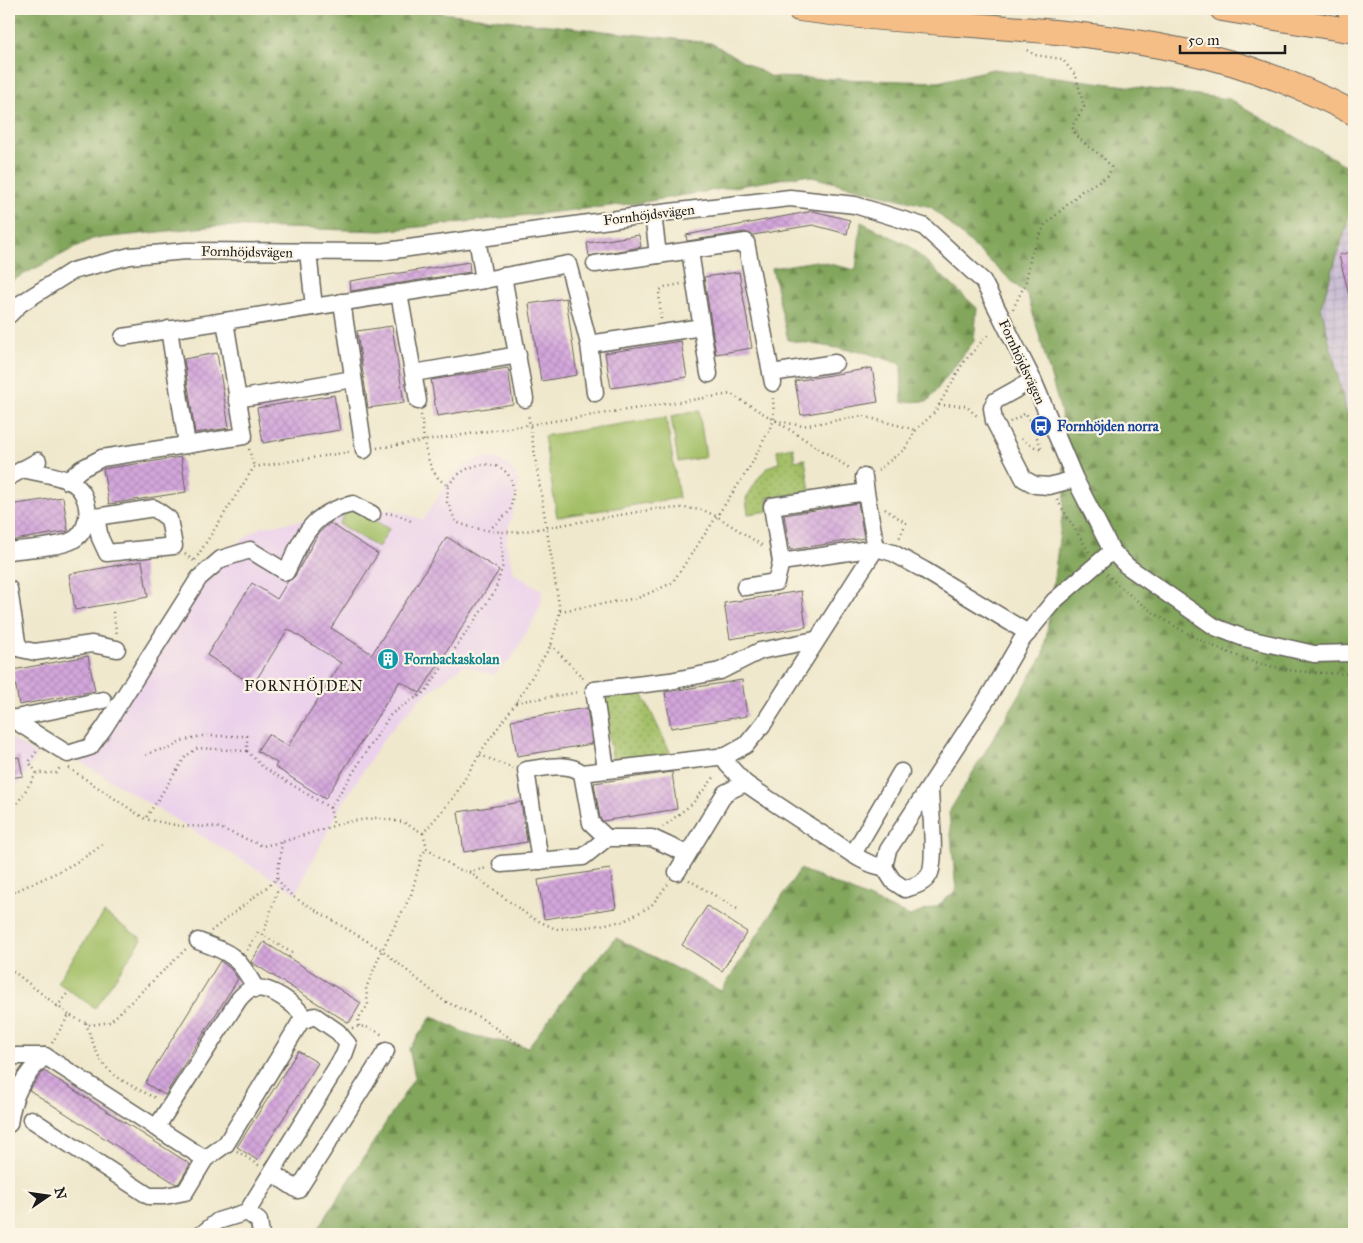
<svg xmlns="http://www.w3.org/2000/svg" width="1363" height="1243" font-family="'IM FELL Great Primer',serif">
	<defs>
		<pattern id="industrial-grid" width="8" height="8" patternUnits="userSpaceOnUse" patternTransform="scale(1.25)"><rect width="8" height="8" fill="#cbbfd5"/><path d="M0 4h8M4 0v8" fill="none" stroke="#aea4b6"/></pattern>
		<pattern id="forest-firs" width="22" height="20" patternUnits="userSpaceOnUse" patternTransform="scale(1.25)"><rect width="22" height="20" fill="#82a65b"/><path d="M5 1l3.5 6h-7zM16 11l3.5 6h-7z" fill="#6a864a"/></pattern>
		<pattern id="park-dots" width="8" height="8" patternUnits="userSpaceOnUse" patternTransform="scale(1.25)"><rect width="8" height="8" fill="#a3bf66"/><path d="M2 2h.1M6 6h.1" fill="none" stroke="#849a53" stroke-width="1.8" stroke-linecap="round"/></pattern>
		<pattern id="building-cross-hatch" width="8" height="8" patternUnits="userSpaceOnUse" patternTransform="scale(1.25)"><rect width="8" height="8" fill="#d3a6db"/><path d="M0 0l8 8M0 8l8-8" fill="none" stroke="#b58ebb"/></pattern>
	</defs>
	<rect width="100%" height="100%" fill="#fcf5e5"/>
	<filter id="ink" filterUnits="userSpaceOnUse"><feTurbulence type="fractalNoise" baseFrequency=".02" numOctaves="2"/><feDisplacementMap in="SourceGraphic" scale="10" xChannelSelector="R" yChannelSelector="G"/><feConvolveMatrix kernelMatrix="1 2 1 2 8 2 1 2 1" color-interpolation-filters="sRGB"/></filter>
	<filter id="wash" filterUnits="userSpaceOnUse"><feTurbulence type="fractalNoise" baseFrequency=".0096" numOctaves="4" result="noise"/><feDisplacementMap in="SourceGraphic" scale="20" xChannelSelector="R" yChannelSelector="G"/><feGaussianBlur stdDeviation="1.12" result="paint"/><feColorMatrix in="noise" values="0 0 0 0 0 0 0 0 0 0 0 0 0 0 0 0 0 1.4 0 .05"/><feComposite in="paint" operator="in"/></filter>
	<g filter="url(#wash)">
		<rect width="100%" height="100%" fill="#efe8cc"/>
		<!-- built -->
		<g fill="#ebd1eb">
			<polygon points="480,458 498,459 511,467 519,482 506,542 514,573 543,591 540,608 512,658 493,675 464,665 419,700 385,737 340,807 296,893 79,761 205,565 261,527 378,510 395,510 423,520 449,480 464,464"/>
			<polygon points="9,737 37,756 9,798"/>
		</g>
		<!-- industrial -->
		<polygon fill="url(#industrial-grid)" points="1354,224 1354,443 1320,307 1347,225"/>
		<!-- forest -->
		<g fill="url(#forest-firs)" stroke="#4f613c">
			<polygon points="9,9 422,9 442,13 711,43 771,77 938,82 993,69 1229,99 1354,170 1354,202 1321,307 1354,443 1354,1234 315,1234 415,1077 409,1049 432,1016 469,1035 528,1047 575,985 616,938 721,991 800,869 910,916 937,906 956,891 949,812 1044,654 1065,494 1061,412 1028,296 931,207 804,175 638,203 382,231 216,226 92,239 9,282"/>
			<polygon points="861,222 908,245 977,308 974,341 928,401 902,402 901,364 867,353 788,340 772,268 816,261 856,270"/>
		</g>
		<!-- park -->
		<g fill="url(#park-dots)" stroke="#606e41">
			<path d="M 793,447 L 795,461 L 805,459 L 810,492 L 767,498 L 769,511 L 748,514 L 746,498 C 755,485 762,466 779,463 L 777,450 Z"/>
			<polygon points="642,693 671,754 613,762 602,699"/>
		</g>
		<!-- pitch -->
		<g fill="#a3bf66" stroke="#606e41">
			<polygon points="699,411 706,457 678,462 671,416"/>
			<polygon points="666,417 679,498 557,517 544,436"/>
			<polygon points="350,505 389,529 378,548 339,524"/>
			<polygon points="104,913 142,939 95,1008 57,982"/>
		</g>
		<g id="blocks">
			<!-- building -->
			<g fill="url(#building-cross-hatch)">
				<polygon points="813,211 850,220 847,234 813,225 753,235 745,232 687,241 686,235"/>
				<polygon points="639,235 641,247 589,256 587,243"/>
				<polygon points="1354,251 1354,299 1350,299 1339,255"/>
				<polygon points="469,262 470,272 351,291 350,281"/>
				<polygon points="739,272 752,348 716,354 704,277"/>
				<polygon points="566,298 577,375 541,381 529,304"/>
				<polygon points="392,326 404,403 368,408 357,331"/>
				<polygon points="681,341 687,377 611,388 605,353"/>
				<polygon points="217,353 229,428 195,433 184,359"/>
				<polygon points="508,368 513,404 437,416 431,380"/>
				<polygon points="872,368 878,402 801,415 795,381"/>
				<polygon points="334,395 340,430 263,443 257,408"/>
				<polygon points="181,457 186,492 109,504 103,469"/>
				<polygon points="63,497 68,531 9,541 9,505"/>
				<polygon points="858,503 864,538 790,550 784,515"/>
				<polygon points="330,523 378,554 331,628 372,654 447,537 499,570 420,693 400,681 325,799 275,767 277,763 257,751 268,734 288,746 341,663 288,629 253,685 207,655 252,583 277,599 288,581 295,576 318,534"/>
				<polygon points="142,561 148,597 75,610 69,574"/>
				<polygon points="801,591 806,627 730,639 724,603"/>
				<polygon points="88,656 95,691 19,705 13,670"/>
				<polygon points="742,680 747,716 671,728 665,692"/>
				<polygon points="587,708 592,744 517,756 511,720"/>
				<polygon points="19,757 23,776 9,778 9,759"/>
				<polygon points="672,772 677,809 603,821 600,818 594,783"/>
				<polygon points="521,802 527,842 464,852 458,812"/>
				<polygon points="610,869 616,908 544,919 538,880"/>
				<polygon points="707,906 747,932 722,971 682,945"/>
				<polygon points="264,942 361,1003 349,1023 251,962"/>
				<polygon points="220,961 231,969 238,979 165,1095 145,1083"/>
				<polygon points="298,1051 318,1063 257,1160 237,1147"/>
				<polygon points="44,1071 190,1164 179,1183 176,1184 29,1090"/>
			</g>
		</g>
	</g>
	<g filter="url(#ink)">
		<use href="#blocks" fill-opacity="0" stroke="#66635a" stroke-width="1"/>
		<g fill="none" stroke-linecap="round" stroke-linejoin="round">
			<!-- minor casing -->
			<g stroke="#66635a" stroke-width="19">
				<g id="minor">
					<polyline points="653,214 658,255 746,242 773,383"/>
					<polyline points="690,251 709,374"/>
					<polyline points="308,252 314,307"/>
					<polyline points="595,264 658,255"/>
					<polyline points="503,276 525,399"/>
					<polyline points="484,280 568,264 589,344 595,393"/>
					<polyline points="399,293 418,401"/>
					<polyline points="342,302 364,450"/>
					<polyline points="9,315 20,304 72,271 130,256 186,251 380,252 653,214 790,198 855,205 923,226 983,281 1033,380 1075,479 1112,551 1127,566 1215,627 1244,638 1314,654 1354,653"/>
					<polyline points="169,329 187,445"/>
					<polyline points="123,337 484,280 477,238"/>
					<polyline points="589,344 702,327"/>
					<polyline points="414,373 518,355"/>
					<polyline points="772,373 835,363"/>
					<polyline points="1033,380 995,401 992,408 994,421 1024,479 1035,485 1049,486 1075,479"/>
					<polyline points="237,399 353,379"/>
					<polyline points="9,477 38,461"/>
					<polyline points="864,477 866,492 772,506 781,562 876,548 866,492"/>
					<polyline points="67,481 81,469 102,458 244,436 225,321"/>
					<polyline points="88,513 96,517 154,508 169,519 174,546 107,553 100,538 96,517"/>
					<path d="M 9,551 C 24,549 61,547 73,540 C 93,529 92,493 71,482 C 58,475 38,473 23,469"/>
					<polyline points="745,587 776,582 781,562"/>
					<polyline points="9,589 17,642 21,649 35,652 92,644 117,649"/>
					<path d="M 9,717 L 68,754 L 90,747 L 104,728 L 199,578 L 221,559 L 250,550 L 286,572 C 304,536 310,513 353,504 L 372,514"/>
					<polyline points="11,719 103,700"/>
					<polyline points="726,756 727,764 745,783"/>
					<polyline points="606,769 594,690 670,681 720,671 760,651 815,640"/>
					<path d="M 930,788 C 930,805 937,863 929,875 C 924,884 914,886 905,889 L 893,881 L 884,867 L 888,850 L 989,696 L 1021,641 L 1054,601 L 1112,551"/>
					<polyline points="607,838 591,823 582,773 726,756 746,745 764,723 876,548 893,553 924,570 1028,633"/>
					<polyline points="853,854 901,772"/>
					<path d="M 540,861 L 526,770 C 544,768 568,761 582,773"/>
					<polyline points="501,864 583,857 607,838 652,838 687,854"/>
					<path d="M 677,872 L 725,793 L 745,783 C 774,803 803,822 833,841 C 848,851 865,865 884,867"/>
					<path d="M 198,941 C 233,954 237,955 256,989"/>
					<polyline points="9,1056 45,1056 205,1159"/>
					<polyline points="31,1119 149,1196 165,1196 185,1192 205,1159 226,1144 301,1021 315,1016 338,1032 348,1044 344,1055 247,1212"/>
					<path d="M 9,1124 C 13,1094 23,1076 45,1056"/>
					<path d="M 156,1128 L 239,999 C 242,996 247,990 251,989 C 270,984 296,1005 306,1019"/>
					<polyline points="272,1173 298,1190 386,1051"/>
					<polyline points="202,1234 218,1221 247,1212 259,1221 261,1234"/>
				</g>
			</g>
			<!-- highway casing -->
			<g stroke="#66635a" stroke-width="26">
				<g id="highway">
					<path d="M 799,9 C 927,27 1058,24 1184,51 C 1242,63 1301,86 1354,113"/>
					<polyline points="1222,9 1354,31"/>
					<polyline points="1349,9 1354,10"/>
				</g>
			</g>
			<!-- path -->
			<g stroke="#66635a" stroke-width="2.5" stroke-dasharray="1 4" stroke-linecap="butt">
				<path d="M 1013,309 L 1026,282 L 1031,254 L 1045,225 L 1082,191 L 1109,175 L 1111,167 C 1100,150 1078,145 1072,126 L 1084,107 L 1076,76 L 1062,59 L 1035,55 L 1025,49"/>
				<polyline points="661,319 659,291 665,287 681,284"/>
				<polyline points="939,405 966,406 977,416"/>
				<path d="M 421,415 C 424,437 425,475 448,485 L 447,502 L 456,522 C 476,530 499,533 520,532 L 655,509 L 683,508 L 703,510 L 718,517 L 763,546"/>
				<polyline points="776,421 851,469"/>
				<polyline points="1010,422 1026,413 1042,449 1035,447 1021,438"/>
				<polyline points="377,448 731,394 774,420 802,426 862,416 916,430"/>
				<polyline points="249,449 254,467"/>
				<polyline points="878,470 905,449 916,430 935,412 963,363 990,332"/>
				<path d="M 448,485 C 452,481 457,475 462,472 C 481,459 510,462 513,488 C 514,495 511,504 510,511 L 490,529"/>
				<polyline points="1057,500 1089,552"/>
				<polyline points="885,509 906,523 898,541"/>
				<polyline points="386,513 398,515 413,522"/>
				<polyline points="185,554 194,561"/>
				<polyline points="195,560 254,467 349,452"/>
				<path d="M 1107,574 C 1152,620 1225,659 1289,670 C 1310,673 1333,673 1354,674"/>
				<polyline points="560,611 638,598 672,583 750,467 774,420 773,398"/>
				<polyline points="113,612 117,635"/>
				<polyline points="551,645 584,679"/>
				<polyline points="516,702 580,692"/>
				<polyline points="247,751 263,767 330,808 334,825"/>
				<polyline points="146,755 156,750 169,749 182,741 201,736 247,736 247,751 198,748 186,756 146,818"/>
				<polyline points="480,755 513,768"/>
				<polyline points="69,768 145,819 180,826 217,827 263,846 282,842 346,822 376,818 403,822 423,833 454,797 484,747 516,703 551,645 560,611 528,413"/>
				<polyline points="37,773 29,762 37,751"/>
				<polyline points="330,808 391,714 426,691 495,591 503,565 501,533"/>
				<polyline points="9,816 37,773 56,773 61,766"/>
				<polyline points="663,827 693,803 716,775"/>
				<polyline points="423,833 427,848 456,869 469,872 532,918 556,929 587,927 624,921 651,906 668,884"/>
				<polyline points="469,872 487,868"/>
				<polyline points="277,879 292,896 382,950 411,895 422,855 427,848"/>
				<polyline points="689,880 739,910"/>
				<path d="M 9,894 C 42,879 77,866 105,842"/>
				<polyline points="211,931 277,879 282,842"/>
				<polyline points="263,935 277,892 284,887"/>
				<polyline points="247,950 258,932 292,953 289,957"/>
				<polyline points="9,968 69,1015"/>
				<polyline points="57,1007 69,991"/>
				<path d="M 86,1023 C 91,1037 96,1056 106,1067 C 119,1081 140,1090 157,1099"/>
				<polyline points="359,1026 358,1019 368,1005 366,988 382,950 444,1001 481,1018 523,1047"/>
				<path d="M 352,1028 C 364,1024 374,1029 384,1036"/>
				<polyline points="52,1043 69,1015 90,1025 110,1022 186,949"/>
				<polyline points="237,1151 260,1166"/>
			</g>
			<!-- minor -->
			<use href="#minor" stroke="#fff" stroke-width="16"/>
			<!-- highway -->
			<use href="#highway" stroke="#f6be87" stroke-width="24"/>
		</g>
	</g>
	<!-- icons -->
	<defs>
		<g id="bus-disc" transform="scale(1.125)"><circle r="9.5" fill="#1a4fb4" stroke="#fcf5e5"/><path d="M-5-6H5V4H4V6H2V4H-2V6H-4V4H-5ZM-3.5-4V0h7V-4ZM-3.5 1.2v1.5H-2V1.2ZM2 1.2v1.5H3.5V1.2Z" fill="#fff"/></g>
		<g id="building-disc" transform="scale(1.125)"><circle r="9.5" fill="#0f9aa8" stroke="#fcf5e5"/><path d="M-4-6H4V6H1V3H-1V6H-4ZM-2.5-4.3h1.7v1.8h-1.7ZM.8-4.3h1.7v1.8H.8ZM-2.5-1h1.7V.8h-1.7ZM.8-1h1.7V.8H.8Z" fill="#fff"/></g>
	</defs>
	<g fill-rule="evenodd">
		<use href="#bus-disc" x="1041" y="426"/>
		<use href="#building-disc" x="388" y="659"/>
	</g>
	<g text-anchor="middle" dominant-baseline="central" stroke-width="4.5" stroke-linejoin="round" paint-order="stroke">
		<!-- street labels -->
		<g font-size="14" fill="#1c1c1c" stroke="#fcf5e5">
			<text transform="translate(649 215) rotate(-7)">Fornhöjdsvägen</text>
			<text transform="translate(247 252) rotate(1)">Fornhöjdsvägen</text>
			<text transform="translate(1022 362) rotate(65)">Fornhöjdsvägen</text>
		</g>
		<!-- transit labels -->
		<g font-size="14" font-weight="bold" fill="#164399" stroke="#fcf5e5" text-anchor="start">
			<text x="1057" y="426">Fornhöjden norra</text>
		</g>
		<!-- culture labels -->
		<g font-size="14" font-weight="bold" fill="#0d838f" stroke="#fcf5e5" text-anchor="start">
			<text x="404" y="659">Fornbackaskolan</text>
		</g>
		<!-- neighbourhood labels -->
		<g font-size="15" letter-spacing="1" fill="#1c1c1c" stroke="#fcf5e5">
			<text x="304" y="686">FORNHÖJDEN</text>
		</g>
	</g>
	<!-- margin -->
	<rect width="1363" height="1243" fill="none" stroke="#fcf5e5" stroke-width="30"/>
	<!-- north arrow -->
	<g transform="translate(48 1196) rotate(77)" stroke="#fcf5e5" stroke-width="4" paint-order="stroke">
	<path d="M0-4L9 19L0 12L-9 19Z" fill="#1c1c1c"/>
	<text y="-8" font-size="14" font-weight="bold" text-anchor="middle" fill="#1c1c1c">N</text>
	</g>
	<!-- scale -->
	<path d="M1180 45v8h105v-8" fill="none" stroke="#1c1c1c" stroke-width="2.5"/>
	<text x="1188" y="45" font-size="15" fill="#1c1c1c" stroke="#fcf5e5" stroke-width="4" paint-order="stroke">50 m</text>
</svg>
